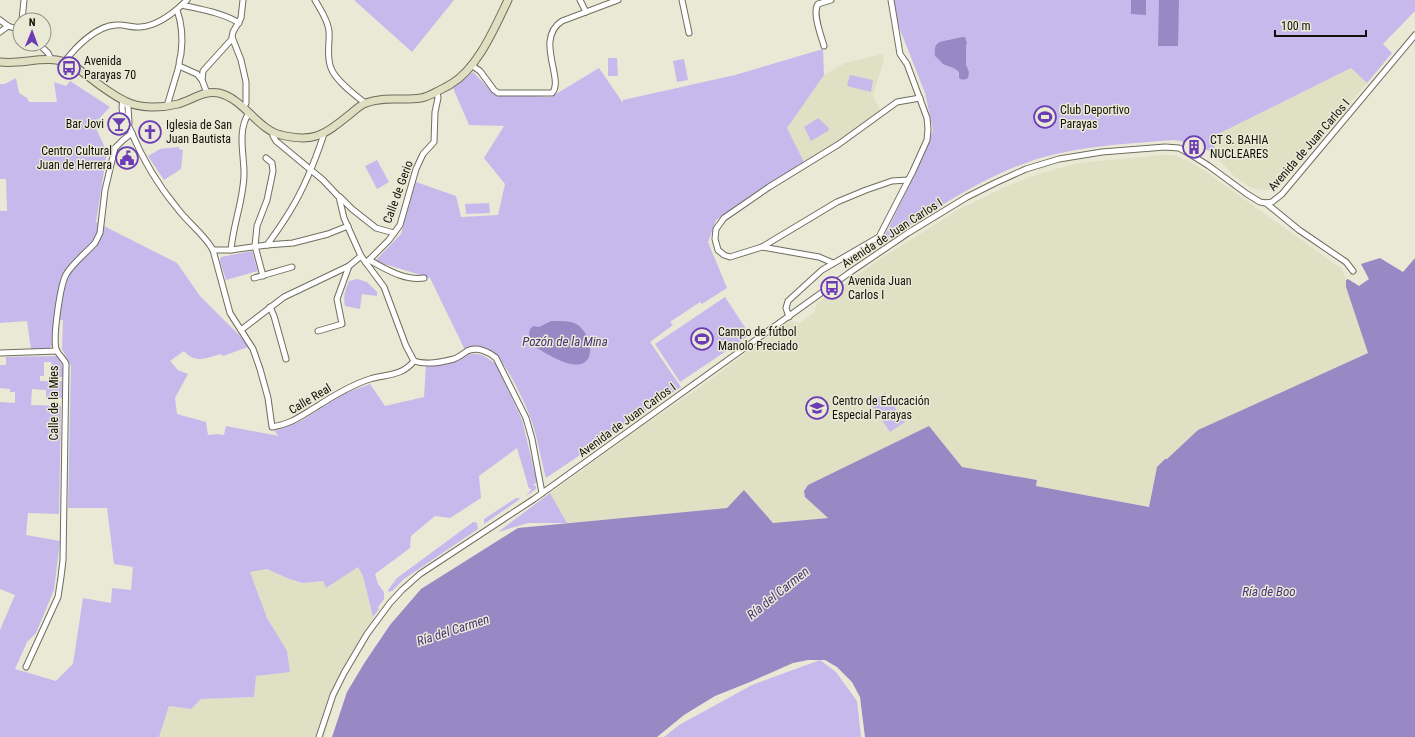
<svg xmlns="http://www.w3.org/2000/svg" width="1415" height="737" font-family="'Roboto Condensed',sans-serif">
	<rect width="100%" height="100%" fill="#e9e9d6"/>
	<!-- built -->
	<g fill="#e0e0c5">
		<polygon points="883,54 884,59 873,96 881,111 848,134 804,162 787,128 805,100 824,75 845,63"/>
		<polygon points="1351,68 1367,83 1279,187 1275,189 1264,190 1252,188 1235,177 1220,161 1213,145 1214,139 1216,135"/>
		<polygon points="1161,155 1174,155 1187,160 1205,171 1342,269 1346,280 1346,287 1369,353 1198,430 1167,459 1157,467 1149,507 1036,486 1037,480 962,467 929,426 805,497 828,518 773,523 744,490 727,508 567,523 550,493 646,424 696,390 790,321 800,323 815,312 816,304 880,259 960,209 1007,186 1038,174 1078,163"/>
		<polygon points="358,567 363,576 376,628 367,641 342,685 334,703 324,737 159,737 169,706 191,709 201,699 253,697 256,676 287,651 267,618 250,572 267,569 287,578 302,583 324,581 326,588"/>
	</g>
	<!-- green -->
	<g fill="#c8b9ed">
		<polygon points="354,0 454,0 412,52"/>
		<path d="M 893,0 L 1415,0 L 1415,11 L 1383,44 L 1392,53 L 1367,83 L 1351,68 L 1216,135 C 1212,141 1214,146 1216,153 L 1193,145 L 1192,147 L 1181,141 L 1174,140 C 1135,143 1094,145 1056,154 C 991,169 935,210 880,245 L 919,165 L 933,130 L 925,93 L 899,27 Z"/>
		<path d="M 823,49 L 824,75 L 787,128 L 804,162 L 716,220 L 708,242 L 727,288 L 702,304 L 700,302 L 670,322 L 673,325 L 650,342 L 681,387 L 546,478 C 541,460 538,440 532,422 C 526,404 504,356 488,349 C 480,345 473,348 465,350 L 430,278 L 375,261 L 401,234 L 416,182 L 456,196 L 461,217 L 498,215 L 505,184 L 484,158 L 504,126 L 469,125 L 453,88 L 473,72 L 494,94 L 551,97 L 599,68 L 623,103 L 623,100 L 735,75 Z"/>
		<polygon points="608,58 617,58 618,76 608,76"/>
		<polygon points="684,59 688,80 677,82 673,61"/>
		<polygon points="850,75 873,80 871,92 847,86"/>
		<path d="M 16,78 L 19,93 L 27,98 L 29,102 L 57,102 L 54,82 L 66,86 L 70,81 L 110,107 L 94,124 L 107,152 L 96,222 L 177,263 L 200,296 L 242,338 L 248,347 L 223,356 L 221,354 C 206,358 195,364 184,351 L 170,361 L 178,370 L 188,374 L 175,398 L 177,414 L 206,422 L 208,435 L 218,434 L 224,435 L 226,426 L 279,436 L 274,431 L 301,421 L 343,394 L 370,384 L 385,406 L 424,397 L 426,366 C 436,365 446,365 455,361 C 459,360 463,357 467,355 C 478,351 487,357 496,364 L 522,420 L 537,482 L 533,485 L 536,486 L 536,489 L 526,496 L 531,490 L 531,488 L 529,489 L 517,448 L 479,476 L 481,498 L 450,518 L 435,516 L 411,536 L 410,548 L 375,574 L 378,584 L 384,592 L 384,599 L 378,607 L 379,609 L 373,617 L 363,576 L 358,567 L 326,588 L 323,581 L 302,583 L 287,578 L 267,569 L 250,572 L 267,618 L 287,651 L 290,672 L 256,676 L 254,697 L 201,699 L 191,709 L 169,706 L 159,737 L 0,737 L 0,630 L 15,595 L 0,589 L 0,402 L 15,403 L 15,392 L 10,392 L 10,389 L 0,388 L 0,365 L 6,365 L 6,357 L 57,356 C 62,363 64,369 64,377 L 53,377 L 51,362 L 44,362 L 44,376 L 40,376 L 40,381 L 63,381 L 62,398 L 46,398 L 46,390 L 32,389 L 31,405 L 61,406 L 59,514 L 28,513 L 26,535 L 60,541 L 54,590 L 36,633 L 27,642 L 15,669 L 56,681 L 73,664 L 83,598 L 111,603 L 112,588 L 131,590 L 133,567 L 114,564 L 107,508 L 68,508 L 71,366 L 62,349 L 63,320 L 54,320 L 53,344 L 50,348 L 31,349 L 27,321 L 0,323 L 0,211 L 7,211 L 6,179 L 0,179 L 0,84 L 5,84 Z"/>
		<polygon points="818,118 829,128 828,131 811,141 804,127"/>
		<polygon points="179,147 179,149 183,150 181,169 164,180 148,156 160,149"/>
		<polygon points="377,160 389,182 377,189 365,166"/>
		<polygon points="489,203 490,213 466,214 465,204"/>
		<polygon points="252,251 258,271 226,280 220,261 221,257"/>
		<path d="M 357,279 L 367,282 L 377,292 L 377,296 L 362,294 L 360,309 L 345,306 C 343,295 345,291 349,281 Z"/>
		<polygon points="725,297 750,335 680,382 655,344"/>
		<polygon points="885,393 905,422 890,432 870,403"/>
		<polygon points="550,493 567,523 528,523 498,532"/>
		<polygon points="516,498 519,498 520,499 484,524 484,519"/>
		<polygon points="473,522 477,523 478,529 404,579 392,591 389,592 388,590 397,578"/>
		<polygon points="820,660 836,672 857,701 861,737 664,737 679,725 752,685"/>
	</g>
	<!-- water -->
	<g fill="#9a88c4">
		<polygon points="1131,0 1146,0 1146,15 1131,14"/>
		<polygon points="1159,0 1179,0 1178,46 1158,46"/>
		<path d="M 965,37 L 967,43 L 966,46 L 966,65 L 969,72 L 968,78 C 964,80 962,80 959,78 L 959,72 C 954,67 949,67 943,64 C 941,62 938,58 935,56 C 934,43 937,42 949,40 C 954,39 959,37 965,37 Z"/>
		<polygon points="1380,258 1403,272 1415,258 1415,737 865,737 860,697 852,682 837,667 825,660 808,660 793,663 750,682 715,696 684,715 657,737 332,737 347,692 365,662 390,625 421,589 518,528 727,508 744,490 773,523 828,518 805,497 804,491 808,485 929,426 962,467 1037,480 1036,486 1149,507 1157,467 1165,459 1167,459 1198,430 1368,353 1346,287 1346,280 1348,279 1359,286 1369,279 1361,264"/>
		<path d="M 551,321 C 559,321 571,320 578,325 C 593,336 598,369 571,364 C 559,362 546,353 535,347 C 530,342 528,335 530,329 L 533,326 L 539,327 Z"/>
	</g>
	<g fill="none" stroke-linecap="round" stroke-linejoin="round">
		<!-- street casing -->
		<g stroke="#6f6e5e" stroke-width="7">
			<g id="street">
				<polyline points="243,0 241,18 233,32 232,37 241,60 246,82 246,103 244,107"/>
				<path d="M 315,0 C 320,9 328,20 329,31 C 330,43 326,56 331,68 C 335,80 355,95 365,103"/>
				<polyline points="580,0 586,12"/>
				<polyline points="682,0 689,33"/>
				<path d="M 182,5 C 199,9 224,13 239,23"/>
				<polyline points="0,20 8,26 20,30"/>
				<polyline points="22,20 24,0"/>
				<polyline points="0,32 8,26"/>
				<polyline points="39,44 48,53 51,59"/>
				<path d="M 824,46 C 821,35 812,13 818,4 L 831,0"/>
				<path d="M 65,61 C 76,47 96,26 116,25 C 124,24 132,28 140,27 C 158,26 175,12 187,0"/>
				<path d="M 471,65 L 480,71 L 494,90 L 498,93 L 552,93 C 565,80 534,39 562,21 L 618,0"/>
				<polyline points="179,66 197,74 202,80"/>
				<polyline points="207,93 202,80 203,71 232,39"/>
				<path d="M 123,100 C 120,114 125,117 130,129 C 142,158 157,184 177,208 C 188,223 204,234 213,250 L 230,313 L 253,349 L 260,369 L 268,398 L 272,427 C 293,423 299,417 316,407 C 333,396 351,385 370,379 C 388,374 402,376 414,361"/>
				<polyline points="126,102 128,107 129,123"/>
				<path d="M 167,106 L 179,66 C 179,61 180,58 181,54 C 183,39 182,24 177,10"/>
				<polyline points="273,133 273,136 276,141 323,180 339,197 344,218 356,245 361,256 384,287 406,346 414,361"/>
				<polyline points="908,180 892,181 866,190 837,202 762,247 730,257 724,255 718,250 715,239 716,229 724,218 769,187 839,144 897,102 920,98"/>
				<polyline points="340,197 352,209 376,228 394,233"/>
				<polyline points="1266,203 1299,230 1346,262 1353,271"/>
				<path d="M 267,245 C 275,234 283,223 290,211 C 305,187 315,161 324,134"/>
				<polyline points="762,247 819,257 833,263"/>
				<polyline points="213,250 231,250 267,245 293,243 328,234 348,226"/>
				<path d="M 231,250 C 233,224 244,199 244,173 C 244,154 237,130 249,113"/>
				<path d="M 369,260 C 386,269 404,281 424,278"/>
				<polyline points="366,263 389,240 400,225 416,169 423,154 434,142 435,112 438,98 437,91"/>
				<polyline points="263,276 255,246 257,226 267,200 271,181 273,171 272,163 266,158"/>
				<polyline points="254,278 292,267"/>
				<polyline points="270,307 274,316 286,359"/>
				<polyline points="789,317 786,308 788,301 822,270 879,237 913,171 927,140 928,129 927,118 907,64 900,54 891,0"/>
				<polyline points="241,330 284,297 349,266 361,256"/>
				<polyline points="318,331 342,324 337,299 349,266"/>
				<polyline points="0,353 57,351"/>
				<path d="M 414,361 C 425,365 443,362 454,359 C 459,357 463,354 467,351 C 477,346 489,352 496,358 L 526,418 L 532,439 L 542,493"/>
				<path d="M 26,667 L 58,597 L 61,577 L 63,560 L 66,364 C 64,359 57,353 56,349 C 53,337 60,283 67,273 C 74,262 86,253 95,243 L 100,233 L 105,190 L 115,148 L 123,140 L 132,133"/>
				<polyline points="319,737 333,695 344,673 367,634 390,603 402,590 420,574 534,499 849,273 908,233 967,197 995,183 1026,169 1059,159 1102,152 1165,147 1179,148 1190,154 1209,166 1247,194 1260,202 1266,203 1272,202 1282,194 1415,35"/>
			</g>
		</g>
		<!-- secondary casing -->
		<g stroke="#6f6e5e" stroke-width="9">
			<path id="secondary" d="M 0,62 C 26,65 47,53 73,65 C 90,77 106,92 125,101 C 140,109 162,108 178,104 C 192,100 204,90 219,93 C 244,99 258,130 281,135 C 314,143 324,135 349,115 C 354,111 360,105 366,103 C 383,96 403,101 421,98 C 428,97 434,93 440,90 C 444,88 448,86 451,84 C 478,68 495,27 508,0"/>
		</g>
		<!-- street -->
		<use href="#street" stroke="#fff" stroke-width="5"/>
		<!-- secondary -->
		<use href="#secondary" stroke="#e0dfc1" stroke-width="7"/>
	</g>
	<!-- icons -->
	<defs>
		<g id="bus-ring" transform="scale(1.15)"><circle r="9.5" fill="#e9e9d6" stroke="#6c3cb4" stroke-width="1.5"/><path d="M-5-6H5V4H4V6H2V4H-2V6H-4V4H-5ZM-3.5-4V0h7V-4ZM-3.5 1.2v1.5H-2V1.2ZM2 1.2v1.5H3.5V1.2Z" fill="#6c3cb4"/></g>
		<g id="stadium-ring" transform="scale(1.15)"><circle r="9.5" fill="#e9e9d6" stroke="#6c3cb4" stroke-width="1.5"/><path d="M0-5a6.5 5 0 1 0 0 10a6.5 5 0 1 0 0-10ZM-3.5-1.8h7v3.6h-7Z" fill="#6c3cb4"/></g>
		<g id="bar-ring" transform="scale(1.15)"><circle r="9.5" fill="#e9e9d6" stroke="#6c3cb4" stroke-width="1.5"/><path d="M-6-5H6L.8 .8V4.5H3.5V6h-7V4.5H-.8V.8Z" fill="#6c3cb4"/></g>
		<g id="church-ring" transform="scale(1.15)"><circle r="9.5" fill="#e9e9d6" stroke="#6c3cb4" stroke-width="1.5"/><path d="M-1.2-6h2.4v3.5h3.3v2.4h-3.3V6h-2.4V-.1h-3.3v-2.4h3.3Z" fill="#6c3cb4"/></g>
		<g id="building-ring" transform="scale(1.15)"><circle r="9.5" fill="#e9e9d6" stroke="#6c3cb4" stroke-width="1.5"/><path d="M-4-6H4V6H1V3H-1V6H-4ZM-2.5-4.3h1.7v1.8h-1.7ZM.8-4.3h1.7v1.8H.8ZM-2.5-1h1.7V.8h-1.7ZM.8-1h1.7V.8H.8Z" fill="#6c3cb4"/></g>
		<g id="civic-ring" transform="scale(1.15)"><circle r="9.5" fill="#e9e9d6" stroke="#6c3cb4" stroke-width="1.5"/><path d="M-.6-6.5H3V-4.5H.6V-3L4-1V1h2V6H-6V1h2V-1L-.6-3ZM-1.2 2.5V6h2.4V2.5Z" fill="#6c3cb4"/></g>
		<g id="school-ring" transform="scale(1.15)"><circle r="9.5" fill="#e9e9d6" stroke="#6c3cb4" stroke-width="1.5"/><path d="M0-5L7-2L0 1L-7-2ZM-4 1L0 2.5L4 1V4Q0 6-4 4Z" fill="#6c3cb4"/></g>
	</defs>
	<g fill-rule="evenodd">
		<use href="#bus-ring" x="69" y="68"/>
		<use href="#stadium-ring" x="1045" y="117"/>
		<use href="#bar-ring" x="119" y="124"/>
		<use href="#church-ring" x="150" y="132"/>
		<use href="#building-ring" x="1194" y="147"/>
		<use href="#civic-ring" x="127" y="158"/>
		<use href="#bus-ring" x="832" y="288"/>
		<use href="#stadium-ring" x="702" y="339"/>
		<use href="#school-ring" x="817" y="408"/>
	</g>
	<g text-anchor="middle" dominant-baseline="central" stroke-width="3" stroke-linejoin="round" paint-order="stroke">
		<!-- poi labels -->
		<g font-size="12" fill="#11100a" stroke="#e9e9d6" text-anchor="start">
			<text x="84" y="61">Avenida<tspan x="84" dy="14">Parayas 70</tspan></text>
			<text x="1060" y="110">Club Deportivo<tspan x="1060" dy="14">Parayas</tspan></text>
			<text x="104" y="124" text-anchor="end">Bar Jovi</text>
			<text x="166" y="125">Iglesia de San<tspan x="166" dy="14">Juan Bautista</tspan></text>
			<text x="1210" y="140">CT S. BAHIA<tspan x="1210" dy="14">NUCLEARES</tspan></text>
			<text x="112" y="151" text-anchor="end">Centro Cultural<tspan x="112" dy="14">Juan de Herrera</tspan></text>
			<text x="848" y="281">Avenida Juan<tspan x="848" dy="14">Carlos I</tspan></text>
			<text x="718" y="332">Campo de fútbol<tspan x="718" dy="14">Manolo Preciado</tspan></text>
			<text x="832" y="401">Centro de Educación<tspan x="832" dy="14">Especial Parayas</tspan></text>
		</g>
		<!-- street labels -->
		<g font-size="12" fill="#11100a" stroke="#e9e9d6">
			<text transform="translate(1309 145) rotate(-49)">Avenida de Juan Carlos I</text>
			<text transform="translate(398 192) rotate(-70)">Calle de Gerio</text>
			<text transform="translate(892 233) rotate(-33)">Avenida de Juan Carlos I</text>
			<text transform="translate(310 399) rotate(-31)">Calle Real</text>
			<text transform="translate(54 403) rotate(-90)">Calle de la Mies</text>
			<text transform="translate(627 420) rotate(-36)">Avenida de Juan Carlos I</text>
		</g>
		<!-- water labels -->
		<g font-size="13" font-style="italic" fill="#4b3079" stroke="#e9e9d6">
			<text x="565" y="341">Pozón de la Mina</text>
			<text x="1269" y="591">Ría de Boo</text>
			<text transform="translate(778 593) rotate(-39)">Ría del Carmen</text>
			<text transform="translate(453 630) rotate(-18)">Ría del Carmen</text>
		</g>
	</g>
	<!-- north arrow -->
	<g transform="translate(32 32) rotate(1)"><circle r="19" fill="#e9e9d6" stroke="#939284"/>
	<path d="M0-3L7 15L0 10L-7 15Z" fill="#6c3cb4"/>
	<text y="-6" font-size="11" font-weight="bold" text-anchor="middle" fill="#11100a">N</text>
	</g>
	<!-- scale -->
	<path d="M1275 30v6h91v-6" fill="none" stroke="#11100a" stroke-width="2"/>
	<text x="1281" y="30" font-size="12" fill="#11100a" stroke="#e9e9d6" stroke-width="3" paint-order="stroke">100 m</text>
</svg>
